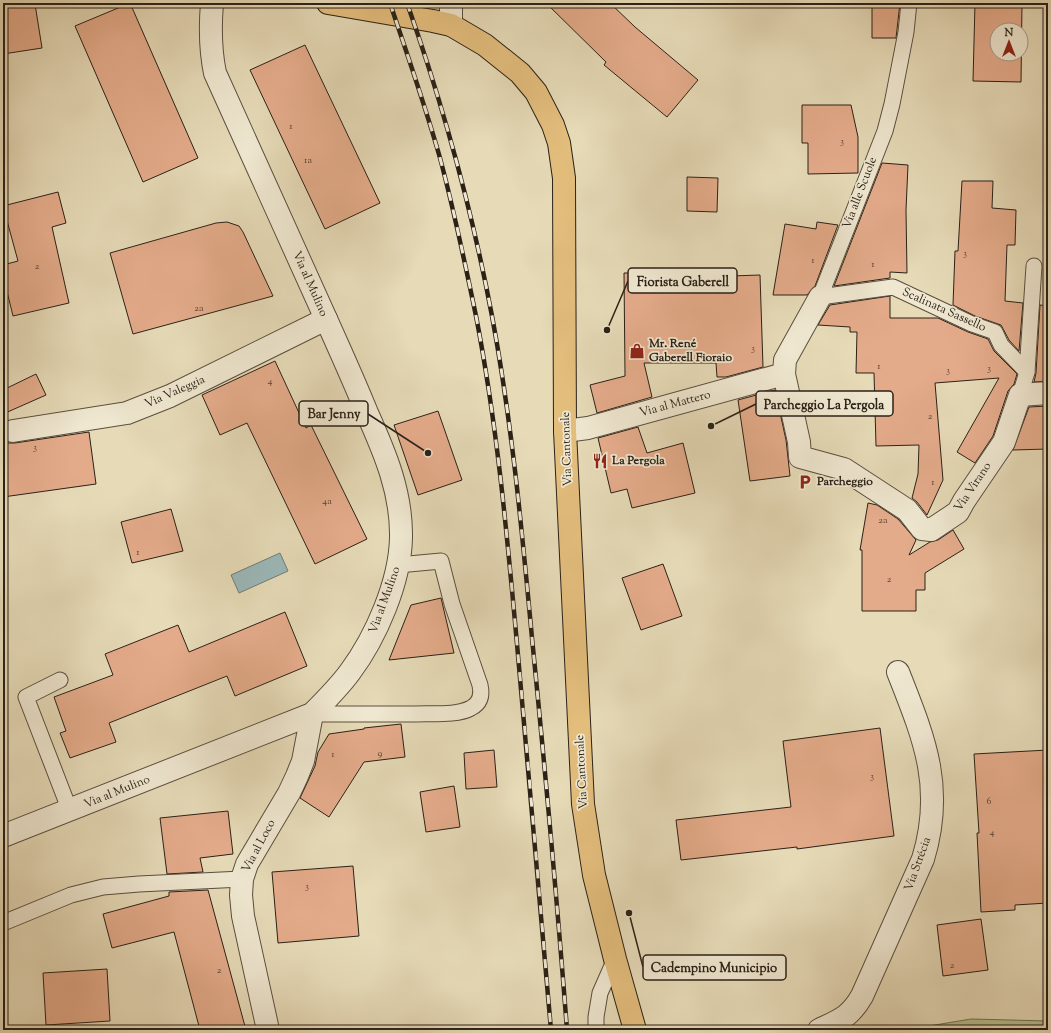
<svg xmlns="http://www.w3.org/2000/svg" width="1051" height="1033" font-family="'Sorts Mill Goudy',serif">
	<rect width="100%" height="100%" fill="#e6dab7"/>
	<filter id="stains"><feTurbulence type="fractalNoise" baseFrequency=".005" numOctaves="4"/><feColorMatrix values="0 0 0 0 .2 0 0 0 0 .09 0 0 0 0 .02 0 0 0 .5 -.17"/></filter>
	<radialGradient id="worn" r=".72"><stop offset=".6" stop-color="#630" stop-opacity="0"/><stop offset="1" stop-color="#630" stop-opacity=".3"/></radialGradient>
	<!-- green -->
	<polygon fill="#b5c08e" stroke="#707052" points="971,1019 1048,1021 1048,1030 905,1030"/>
	<!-- water -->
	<polygon fill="#9bb8b9" stroke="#6e7c78" points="280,553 288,571 239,593 231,575"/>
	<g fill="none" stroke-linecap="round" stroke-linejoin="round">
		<!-- stream -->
		<polyline stroke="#6e7c78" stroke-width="9" points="942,1030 952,1030"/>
	</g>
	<!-- building -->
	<g fill="#e4ab8a" stroke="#2b2117" fill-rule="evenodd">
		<polygon points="130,3 198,158 143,182 75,26"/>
		<polygon points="546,3 610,3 635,27 698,80 667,117 604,65 606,62"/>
		<polygon points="872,3 900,3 896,38 872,38"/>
		<path d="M 975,3 L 1022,3 L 1021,82 L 973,81 ZM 997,30 L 1021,30 L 1021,54 L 997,54 Z"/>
		<polygon points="25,4 35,4 42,48 3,54 3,8"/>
		<polygon points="305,45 380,203 325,229 250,70"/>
		<polygon points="802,105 851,105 858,137 858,173 808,174 808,143 802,143"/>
		<polygon points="882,163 908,165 906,210 907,273 890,272 890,278 834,286"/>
		<polygon points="687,177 718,178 717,212 687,211"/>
		<polygon points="962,181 993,181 992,208 1016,210 1015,245 1007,245 1005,301 1023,303 1019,351 1009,340 1001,325 975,316 953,305 955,251 958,251"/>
		<polygon points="58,192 66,223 52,227 69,303 13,316 3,275 3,265 18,261 3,206"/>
		<polygon points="227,222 239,226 243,232 273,296 133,334 110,253 216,223"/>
		<polygon points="817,222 838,225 815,286 807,295 773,295 785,224 816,229"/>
		<polygon points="624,273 671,273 671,278 760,275 763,367 726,377 717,377 716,363 644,363 652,397 597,413 590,385 625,376"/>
		<polygon points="890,296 890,318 938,318 968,332 988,339 994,351 1017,374 1014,384 1008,391 993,436 975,463 957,452 999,378 935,383 943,480 927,515 917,502 912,498 918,474 919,445 876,446 874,373 856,373 857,332 850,332 850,327 818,325 830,305"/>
		<polygon points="1040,305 1048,306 1048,381 1034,382 1036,373"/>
		<polygon points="275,361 306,428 311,425 367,539 315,564 247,423 220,435 202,395"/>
		<polygon points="36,374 46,395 3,414 3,390"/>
		<polygon points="775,390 786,440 790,476 750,481 738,400"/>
		<polygon points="1048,406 1048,449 1013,450 1029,407"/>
		<polygon points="438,411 462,480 418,495 394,425"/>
		<polygon points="638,427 647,453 683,443 695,493 632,508 627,489 611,493 598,438"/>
		<polygon points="89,432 96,484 3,497 3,443 15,443"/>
		<polygon points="868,503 877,505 898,519 916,540 909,555 930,542 938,540 953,530 964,549 925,573 925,590 916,590 916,611 862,611 862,550 860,550"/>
		<polygon points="171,509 183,551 132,563 121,522"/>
		<polygon points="663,564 682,616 641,630 622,578"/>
		<polygon points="441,598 454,653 389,660 411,605"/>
		<polygon points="285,612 307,666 235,696 227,676 109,723 116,742 70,758 60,733 66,731 54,697 113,675 105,654 178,625 189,652"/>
		<polygon points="401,724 405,757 364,762 329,817 300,798 315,766 318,752 329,734 364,729 364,728"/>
		<polygon points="880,728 894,836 797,849 797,847 681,860 676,820 791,807 783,741"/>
		<polygon points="494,750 497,787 466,789 464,753"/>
		<polygon points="1048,750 1048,903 1015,905 1015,910 981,912 977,833 979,833 974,754"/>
		<polygon points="454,786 460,827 426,832 420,792"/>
		<polygon points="228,811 233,854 200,858 203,872 167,874 160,818"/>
		<polygon points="353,866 359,936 278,943 272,872"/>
		<polygon points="208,890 246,1030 200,1030 174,932 112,948 103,914 169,896 169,892"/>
		<polygon points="981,919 988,970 943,976 937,925"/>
		<polygon points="107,969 110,1021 46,1025 43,973"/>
	</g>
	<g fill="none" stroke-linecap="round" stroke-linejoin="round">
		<!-- service casing -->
		<g stroke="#5a4f3f" stroke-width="17">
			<g id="service">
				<polyline points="909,3 906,32 892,104 885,131 820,297 893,287 972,324 995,332 1001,345 1027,372"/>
				<polyline points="1020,395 1027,372 1034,266"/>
				<polyline points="60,680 26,697 70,811"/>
				<path d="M 312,714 C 346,714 380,714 414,714 C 430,713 457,716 471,708 C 481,703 482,694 480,685 L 452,604 L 441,561 L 398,565"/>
				<polyline points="3,923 71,895 103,887 139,884 242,879"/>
				<polyline points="596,1030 596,1017 600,993 615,959"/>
			</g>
		</g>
		<!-- minor casing -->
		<g stroke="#5a4f3f" stroke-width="24">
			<g id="minor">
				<polyline points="451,3 451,25"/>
				<polyline points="820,297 785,360 784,374 799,442 800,457 844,469 907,510 922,529 931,530 958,512 964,501 1004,442 1020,395 1048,393"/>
				<polyline points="13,431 127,413 170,396 326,319"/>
				<polyline points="565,431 588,428 784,374"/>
				<path d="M 3,836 L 312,714 C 325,701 339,687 350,672 C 376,637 400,582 401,538 C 402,493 385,453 367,413 C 354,381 340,350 326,319 C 289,237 252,155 215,73 C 210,49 210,27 212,3"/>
				<polyline points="268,1030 243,916 241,895 242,879 247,864 289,793 297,776 303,761 312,714"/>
				<path d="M 819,1030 C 840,1020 850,1017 862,996 L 923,859 C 945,787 924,738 898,672"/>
			</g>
		</g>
		<!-- primary casing -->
		<g stroke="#2b2117" stroke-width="24">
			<polyline id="primary" points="328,3 433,21 451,25 485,45 520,73 536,92 553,125 559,143 564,178 565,431 583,804 594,875 615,959 635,1030"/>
		</g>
		<!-- service -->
		<use href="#service" stroke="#efe7d0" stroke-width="15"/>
		<!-- minor -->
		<use href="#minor" stroke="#efe7d0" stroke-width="22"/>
		<!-- primary -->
		<use href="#primary" stroke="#e3bd7c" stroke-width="22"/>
		<!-- rail casing -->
		<g stroke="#2b2117" stroke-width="4.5">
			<g id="rail">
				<path d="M 390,3 C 407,54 425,105 440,158 C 454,210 465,263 476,316 C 497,424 507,534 517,644 C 529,772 540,901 551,1030"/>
				<path d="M 407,3 C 443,105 472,210 492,316 C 512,423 522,531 532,638 C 545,769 557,899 567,1030"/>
			</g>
		</g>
		<!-- rail -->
		<use href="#rail" stroke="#efe7d0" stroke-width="3" stroke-dasharray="9" stroke-linecap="butt"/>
	</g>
	<!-- icons -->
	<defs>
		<g id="shop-bare" transform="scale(1.2)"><path d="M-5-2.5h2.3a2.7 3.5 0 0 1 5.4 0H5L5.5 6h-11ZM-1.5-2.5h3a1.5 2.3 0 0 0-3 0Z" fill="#8f2418" stroke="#efe7d0" stroke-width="2.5" paint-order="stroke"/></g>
		<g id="restaurant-bare" transform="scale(1.2)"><path d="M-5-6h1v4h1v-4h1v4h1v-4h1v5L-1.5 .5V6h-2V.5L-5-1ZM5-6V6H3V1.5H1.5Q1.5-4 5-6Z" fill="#8f2418" stroke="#efe7d0" stroke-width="2.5" paint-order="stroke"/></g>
		<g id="parking-bare" transform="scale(1.2)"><path d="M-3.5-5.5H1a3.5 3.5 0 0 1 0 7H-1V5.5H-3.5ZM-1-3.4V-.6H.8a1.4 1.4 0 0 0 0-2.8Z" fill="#8f2418" stroke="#efe7d0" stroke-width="2.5" paint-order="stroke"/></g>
	</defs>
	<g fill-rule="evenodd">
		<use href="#shop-bare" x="637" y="351"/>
		<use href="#restaurant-bare" x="600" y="461"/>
		<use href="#parking-bare" x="805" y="482"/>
	</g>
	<g text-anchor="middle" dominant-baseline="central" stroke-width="3.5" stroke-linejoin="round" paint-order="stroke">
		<!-- number labels -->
		<g font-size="10" fill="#594434">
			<text x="291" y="126">1</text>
			<text x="842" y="141">3</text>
			<text x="308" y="160">1a</text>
			<text x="965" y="253">3</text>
			<text x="813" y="260">1</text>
			<text x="873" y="264">1</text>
			<text x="37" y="266">2</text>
			<text x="199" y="308">2a</text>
			<text x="753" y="348">3</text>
			<text x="879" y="366">1</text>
			<text x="989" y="368">3</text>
			<text x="948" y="370">3</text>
			<text x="270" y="381">4</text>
			<text x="930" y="416">2</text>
			<text x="35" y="447">3</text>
			<text x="933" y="482">1</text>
			<text x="327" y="501">4a</text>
			<text x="883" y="520">2a</text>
			<text x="138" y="552">1</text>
			<text x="889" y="579">2</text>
			<text x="380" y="753">9</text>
			<text x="333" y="754">1</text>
			<text x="872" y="776">3</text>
			<text x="989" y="801">6</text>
			<text x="992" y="832">4</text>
			<text x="307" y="886">3</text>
			<text x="952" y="965">2</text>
			<text x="219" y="970">2</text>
		</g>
		<!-- street labels -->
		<g font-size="12" fill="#2b2117" stroke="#efe7d0">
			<text transform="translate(860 193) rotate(-69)">Via alle Scuole</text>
			<text transform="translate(310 284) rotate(66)">Via al Mulino</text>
			<text transform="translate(944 310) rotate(24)">Scalinata Sassello</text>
			<text transform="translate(175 392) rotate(-24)">Via Valeggia</text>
			<text transform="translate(675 404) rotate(-15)">Via al Mattero</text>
			<text transform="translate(567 449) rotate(-92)">Via Cantonale</text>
			<text transform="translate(973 487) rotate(-56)">Via Virano</text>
			<text transform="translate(385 600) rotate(-70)">Via al Mulino</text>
			<text transform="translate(582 772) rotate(-93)">Via Cantonale</text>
			<text transform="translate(117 792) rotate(-22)">Via al Mulino</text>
			<text transform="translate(259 846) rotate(-62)">Via al Loco</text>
			<text transform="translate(918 864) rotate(-70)">Via Strécia</text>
		</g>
		<!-- poi labels -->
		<g font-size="12" font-weight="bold" fill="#2b2117" stroke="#efe7d0" text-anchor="start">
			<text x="649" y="344">Mr. René<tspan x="649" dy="14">Gaberell Fioraio</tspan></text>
			<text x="612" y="461">La Pergola</text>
			<text x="817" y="482">Parcheggio</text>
		</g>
	</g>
	<!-- callouts -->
	<path fill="none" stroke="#2b2117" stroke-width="1.5" d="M607 330L628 281M711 426L756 404M428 453L368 414M629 913L643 967"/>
	<g fill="#2b2117" stroke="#efe7d0" stroke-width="1.5">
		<circle cx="607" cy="330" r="4"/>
		<circle cx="711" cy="426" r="4"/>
		<circle cx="428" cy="453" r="4"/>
		<circle cx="629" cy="913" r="4"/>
	</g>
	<g fill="#efe7d0" stroke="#2b2117" stroke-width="1.5">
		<rect x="628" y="268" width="109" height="25" rx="4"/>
		<rect x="756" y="391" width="137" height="25" rx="4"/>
		<rect x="299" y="401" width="69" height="25" rx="4"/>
		<rect x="643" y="955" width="143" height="25" rx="4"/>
	</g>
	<g font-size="13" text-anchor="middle" font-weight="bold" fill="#2b2117">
		<text x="683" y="286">Fiorista Gaberell</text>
		<text x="824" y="409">Parcheggio La Pergola</text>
		<text x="334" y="418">Bar Jenny</text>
		<text x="714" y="972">Cadempino Municipio</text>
	</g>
	<!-- margin -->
	<rect width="1051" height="1033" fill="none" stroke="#e6dab7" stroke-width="16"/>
	<rect x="4" y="4" width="1043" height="1025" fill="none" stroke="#2b2117" stroke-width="2"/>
	<rect x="8" y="8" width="1035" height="1017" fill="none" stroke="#2b2117"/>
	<!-- north arrow -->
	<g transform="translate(1009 42)"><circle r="19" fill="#efe7d0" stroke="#a19886"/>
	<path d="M0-3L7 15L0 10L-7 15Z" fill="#8f2418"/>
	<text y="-6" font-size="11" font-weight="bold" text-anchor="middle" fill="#2b2117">N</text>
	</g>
	<rect width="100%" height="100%" filter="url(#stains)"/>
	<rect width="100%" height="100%" fill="url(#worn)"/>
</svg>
